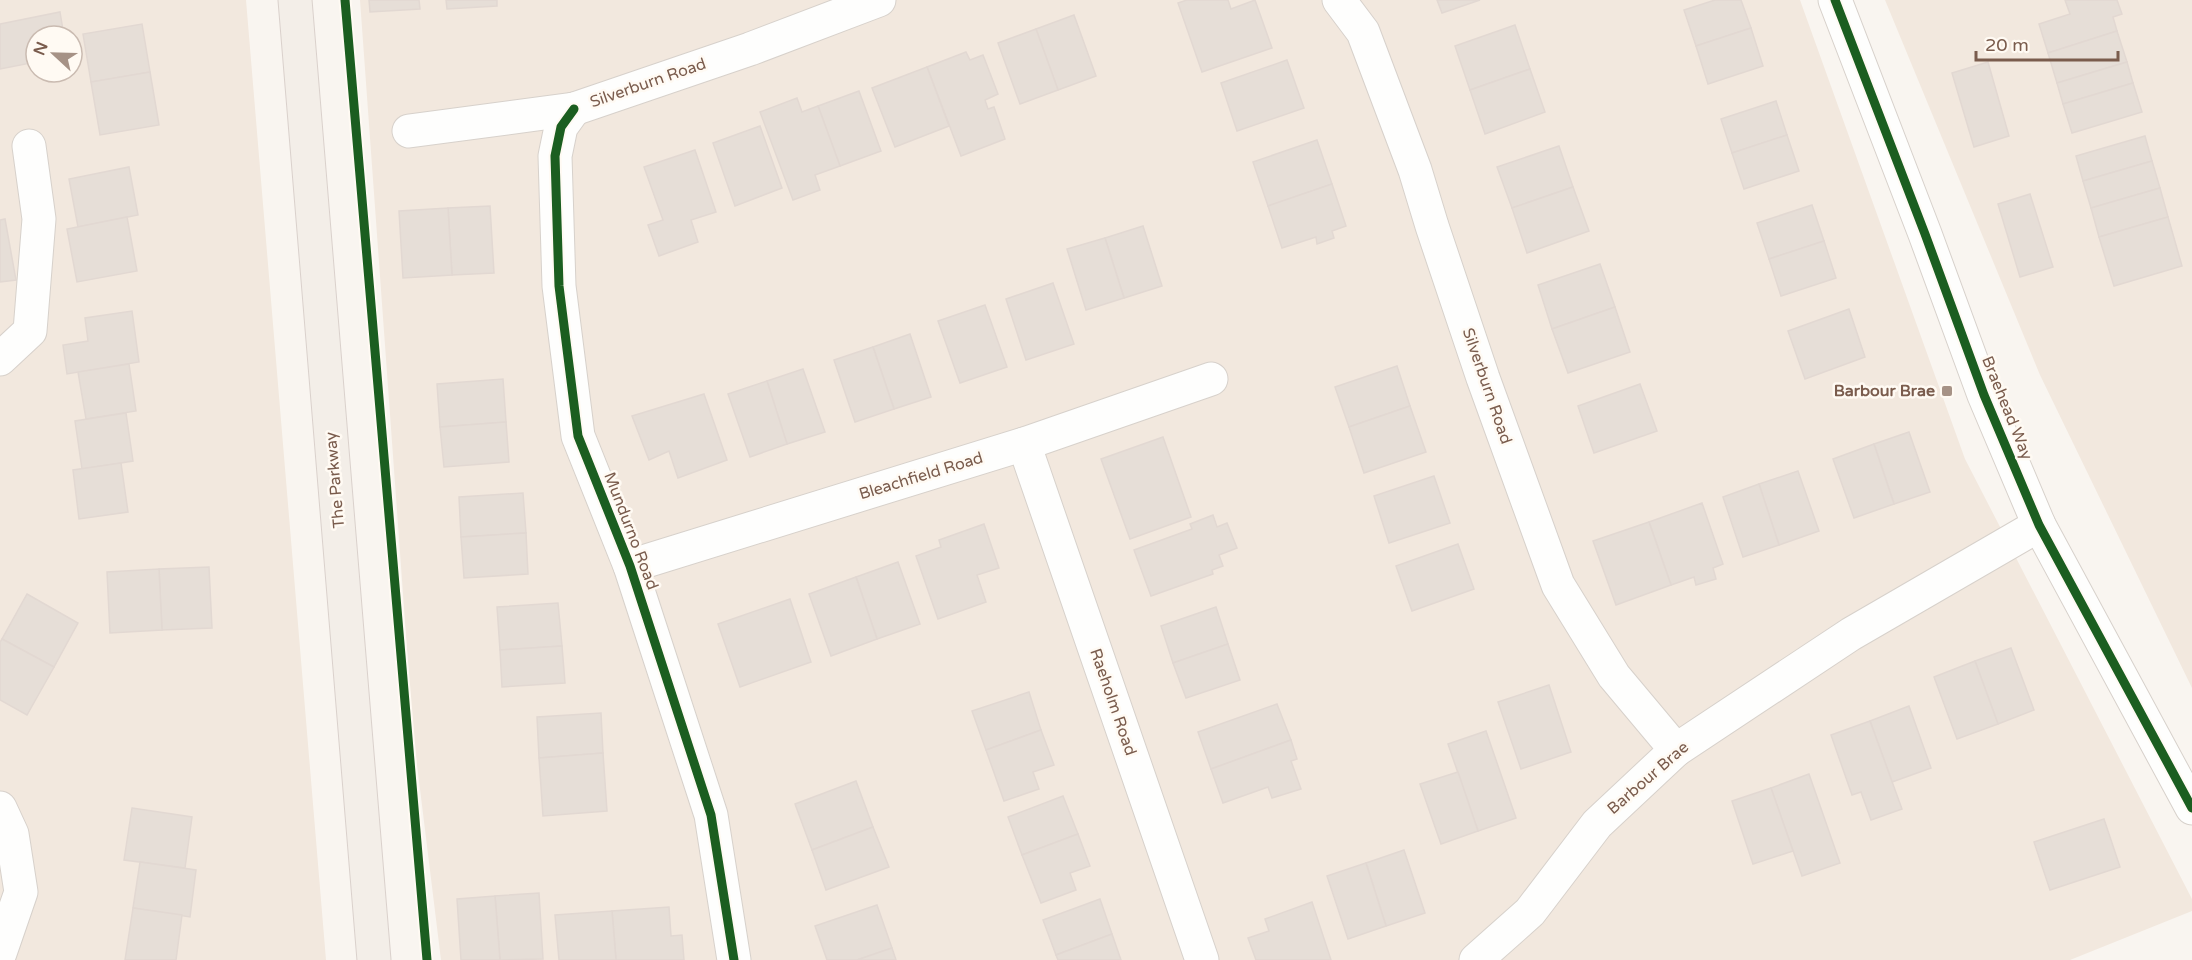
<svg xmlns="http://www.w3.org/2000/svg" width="2192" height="960" font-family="'Varela Round',sans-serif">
	<rect width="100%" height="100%" fill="#f9f5f0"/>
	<!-- residential -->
	<g fill="#f2e8de" fill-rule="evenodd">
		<path d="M 0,0 L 246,0 L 326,960 L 0,960 ZM 36,36 L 72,36 L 72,72 L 36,72 Z"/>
		<polygon points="360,0 1800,0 1965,459 2192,899 2192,911 2070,960 441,960 413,732"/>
		<polygon points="1885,0 2192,0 2192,688 2040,375"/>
	</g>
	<!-- building -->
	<g fill="#e6ded7" stroke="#e2d8d2" stroke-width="1.5">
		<polygon points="369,0 419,0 420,9 370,12"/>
		<polygon points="446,0 497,0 497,6 447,9"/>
		<polygon points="1187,0 1228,0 1231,9 1255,0 1272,48 1202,72 1178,3"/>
		<polygon points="1437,0 1480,0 1442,13"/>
		<polygon points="1715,0 1741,0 1751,28 1696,46 1684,10"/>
		<polygon points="2065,0 2117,0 2122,14 2113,17 2117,31 2048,53 2039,24 2070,14"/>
		<polygon points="60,12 64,36 36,36 36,62 0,69 0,24"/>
		<polygon points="1074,15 1096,76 1058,90 1036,29"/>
		<polygon points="142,24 150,72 91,82 83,34"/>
		<polygon points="1515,25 1530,69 1470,90 1455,46"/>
		<polygon points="1751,28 1763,66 1708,84 1696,46"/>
		<polygon points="1036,29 1058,90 1020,104 998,43"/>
		<polygon points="2117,31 2127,62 2057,83 2048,53"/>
		<polygon points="966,52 970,60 983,55 998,94 985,100 988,109 994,107 1005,139 961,156 927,67"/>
		<polygon points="1287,60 1304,108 1237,131 1221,83"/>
		<polygon points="1988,62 2009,136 1974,147 1952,73"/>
		<polygon points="2127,62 2133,83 2063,104 2057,83"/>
		<polygon points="927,67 949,126 895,147 872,88"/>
		<polygon points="1530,69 1545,112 1485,134 1470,90"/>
		<polygon points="150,72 159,125 100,135 91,82"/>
		<polygon points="2133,83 2142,112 2072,133 2063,104"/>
		<polygon points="859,91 881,151 840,166 818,106"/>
		<polygon points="797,98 802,112 818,106 840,166 815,175 820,190 793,200 760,112"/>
		<polygon points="1776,101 1787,135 1732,153 1721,119"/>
		<polygon points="760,126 782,188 735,206 713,143"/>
		<polygon points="1787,135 1799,171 1744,189 1732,153"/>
		<polygon points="2145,136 2152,161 2083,181 2076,156"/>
		<polygon points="1317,140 1332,184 1268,206 1253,162"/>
		<polygon points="1559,146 1573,187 1512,208 1497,167"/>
		<polygon points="695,150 716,212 691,220 698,242 659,256 648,225 663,220 644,167"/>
		<polygon points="2152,161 2160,188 2091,208 2083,181"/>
		<polygon points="129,167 138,215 78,227 69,179"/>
		<polygon points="1332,184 1346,226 1332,231 1334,238 1317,244 1316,237 1282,248 1268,206"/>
		<polygon points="1573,187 1589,231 1527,253 1512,208"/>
		<polygon points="2160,188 2168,217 2099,237 2091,208"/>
		<polygon points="2030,194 2053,267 2020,277 1998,204"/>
		<polygon points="1812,205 1824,241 1769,259 1757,223"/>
		<polygon points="490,206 494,273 452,275 448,208"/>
		<polygon points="448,208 452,275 403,278 399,211"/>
		<polygon points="127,217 137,271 77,282 67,229"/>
		<polygon points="2168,217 2182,266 2114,286 2099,237"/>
		<polygon points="5,219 16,280 0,282 0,220"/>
		<polygon points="1143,226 1162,286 1124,298 1105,238"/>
		<polygon points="1105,238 1124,298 1086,310 1067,249"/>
		<polygon points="1824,241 1836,278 1781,296 1769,259"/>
		<polygon points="1600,264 1615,307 1552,329 1538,285"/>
		<polygon points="1053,283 1074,344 1026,360 1006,299"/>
		<polygon points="985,305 1007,367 960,383 938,321"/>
		<polygon points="1615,307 1630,352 1568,373 1552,329"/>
		<polygon points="1849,309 1865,357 1805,379 1788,331"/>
		<polygon points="132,311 139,362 67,374 63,345 88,341 85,318"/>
		<polygon points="910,334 931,397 894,409 873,347"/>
		<polygon points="873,347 894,409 855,422 834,360"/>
		<polygon points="129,364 136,411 86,419 78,372"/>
		<polygon points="1397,366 1410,406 1349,427 1335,387"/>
		<polygon points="803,369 825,432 787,444 767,381"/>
		<polygon points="503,379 506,422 440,427 437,384"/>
		<polygon points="767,381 787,444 750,457 728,394"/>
		<polygon points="1640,384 1657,431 1594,453 1578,406"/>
		<polygon points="704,394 727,460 678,478 669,451 649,460 632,416"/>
		<polygon points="1410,406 1426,452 1364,473 1349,427"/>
		<polygon points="126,413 133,461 82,469 75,421"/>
		<polygon points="506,422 509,462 444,467 440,427"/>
		<polygon points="1909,432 1930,492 1894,504 1874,444"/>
		<polygon points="1163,437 1191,517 1130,539 1101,459"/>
		<polygon points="1874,444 1894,504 1854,518 1833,459"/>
		<polygon points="121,463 128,512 79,519 73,470"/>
		<polygon points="1798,471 1819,531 1779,545 1759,484"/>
		<polygon points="1434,476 1450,523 1389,543 1374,496"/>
		<polygon points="1759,484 1779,545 1743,557 1723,497"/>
		<polygon points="523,493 526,533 461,537 459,497"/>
		<polygon points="1702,503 1723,564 1713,568 1716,579 1696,585 1694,577 1671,585 1649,522"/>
		<polygon points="1213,515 1217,527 1227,523 1237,548 1219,555 1223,566 1212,570 1213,574 1151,596 1134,550 1192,529 1190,524"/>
		<polygon points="1649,522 1671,585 1616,605 1593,541"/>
		<polygon points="984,524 999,568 977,575 986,602 938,619 916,556 941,547 939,540"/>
		<polygon points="526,533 528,574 464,578 461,537"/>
		<polygon points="1458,544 1474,589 1412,611 1396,566"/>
		<polygon points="898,562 920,624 877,639 856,577"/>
		<polygon points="209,567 212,628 162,630 159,569"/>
		<polygon points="159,569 162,630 110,633 107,572"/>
		<polygon points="856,577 877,639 831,656 809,594"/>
		<polygon points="27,594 78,623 54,667 2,639"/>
		<polygon points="790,599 811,662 740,687 718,624"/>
		<polygon points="558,603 562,646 500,650 497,607"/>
		<polygon points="1216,607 1228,644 1173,663 1161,626"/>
		<polygon points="2,639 54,667 27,715 0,700 0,642"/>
		<polygon points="1228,644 1240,680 1186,698 1173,663"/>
		<polygon points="562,646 565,683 502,687 500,650"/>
		<polygon points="2011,648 2034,710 1998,724 1975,661"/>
		<polygon points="1975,661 1998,724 1957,739 1934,677"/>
		<polygon points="1549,685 1571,752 1521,769 1498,702"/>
		<polygon points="1029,692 1041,730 986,750 972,711"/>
		<polygon points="1277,704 1291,740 1211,769 1198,732"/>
		<polygon points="1909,706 1931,768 1892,782 1870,721"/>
		<polygon points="601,713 603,753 539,758 537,717"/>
		<polygon points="1870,721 1902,809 1871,820 1861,792 1852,795 1831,735"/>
		<polygon points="1041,730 1054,765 1033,772 1039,789 1004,801 986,750"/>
		<polygon points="1486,731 1516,818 1478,831 1448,744"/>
		<polygon points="1291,740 1297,759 1291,761 1301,789 1272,798 1268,787 1223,803 1211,769"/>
		<polygon points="603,753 607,811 543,816 539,758"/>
		<polygon points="1458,772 1478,831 1441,844 1420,784"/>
		<polygon points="1809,774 1840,863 1802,876 1771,788"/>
		<polygon points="856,781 873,827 812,850 795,804"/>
		<polygon points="1771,788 1793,851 1753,864 1732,801"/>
		<polygon points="1063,796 1078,834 1022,855 1008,817"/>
		<polygon points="132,808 192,817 185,868 124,860"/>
		<polygon points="2104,819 2120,867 2050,890 2034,842"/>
		<polygon points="873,827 889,867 826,890 812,850"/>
		<polygon points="1078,834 1090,866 1070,873 1076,890 1041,903 1022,855"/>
		<polygon points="1404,850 1425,913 1386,926 1366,863"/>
		<polygon points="140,862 196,870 190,917 133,908"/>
		<polygon points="1366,863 1386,926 1348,939 1327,876"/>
		<polygon points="539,893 543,959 500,960 495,896"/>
		<polygon points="495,896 500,960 461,960 457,899"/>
		<polygon points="1100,899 1112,934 1056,955 1043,920"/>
		<polygon points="1312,902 1331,960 1256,960 1248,938 1269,931 1265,919"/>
		<polygon points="877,905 892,948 857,960 827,960 815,926"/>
		<polygon points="669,907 671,936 682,935 684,960 616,960 612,911"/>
		<polygon points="133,908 182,915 176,960 125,960"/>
		<polygon points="612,911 616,960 559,960 555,915"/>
		<polygon points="1112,934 1121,960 1058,960 1056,955"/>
		<polygon points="892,948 896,960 857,960"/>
	</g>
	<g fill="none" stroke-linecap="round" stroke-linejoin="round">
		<!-- street casing -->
		<g stroke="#d7d1cb" stroke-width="35">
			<g id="street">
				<polyline points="1339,0 1363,32 1415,170 1432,226 1483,378 1558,585 1614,676 1676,750"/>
				<polyline points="1835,0 1925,234 1984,395 2039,525 2192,808"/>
				<polyline points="574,109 561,127 555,156 559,286 578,436 630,566 711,815 734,960"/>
				<polyline points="409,131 574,109 750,49 879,0"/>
				<polyline points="0,359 30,331 39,219 29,146"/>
				<polyline points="1024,444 1202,960"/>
				<polyline points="630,566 1024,444 1211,379"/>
				<polyline points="0,808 12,834 21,892 0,953"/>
				<polyline points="1476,960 1530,912 1597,824 1676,750 1851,634 2039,525"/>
			</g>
		</g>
		<!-- primary casing -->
		<g stroke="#dad1cc" stroke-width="35">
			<polyline id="primary" points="295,0 374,960"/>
		</g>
		<!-- street -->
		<use href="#street" stroke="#fefefd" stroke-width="33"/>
		<!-- primary -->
		<use href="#primary" stroke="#f3eee8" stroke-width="33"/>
		<!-- cycleway casing -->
		<g stroke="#fffaf3" stroke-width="13">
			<g id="cycleway">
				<polyline points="345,0 427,960"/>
				<polyline points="1835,0 1925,234 1984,395 2039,525 2192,808"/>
				<polyline points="574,109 561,127 555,156 559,286 578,436 630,566 711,815 734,960"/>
			</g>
		</g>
		<!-- cycleway -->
		<use href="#cycleway" stroke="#1b5e20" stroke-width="9"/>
	</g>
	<!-- markers -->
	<rect fill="#a69286" stroke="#fffaf3" stroke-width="2" x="1941" y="385" width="12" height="12" rx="3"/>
	<g text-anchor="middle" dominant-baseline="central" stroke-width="5" stroke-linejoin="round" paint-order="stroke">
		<!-- street labels -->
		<g font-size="16" fill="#7a5c4d" stroke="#fffaf3">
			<text transform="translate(648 83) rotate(-19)">Silverburn Road</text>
			<text transform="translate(1487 386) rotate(71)">Silverburn Road</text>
			<text transform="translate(2007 408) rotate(68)">Braehead Way</text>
			<text transform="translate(921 476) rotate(-17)">Bleachfield Road</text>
			<text transform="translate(335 480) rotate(-95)">The Parkway</text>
			<text transform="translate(631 531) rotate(69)">Mundurno Road</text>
			<text transform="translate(1113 702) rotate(71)">Raeholm Road</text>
			<text transform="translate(1648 778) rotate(-41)">Barbour Brae</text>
		</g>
		<!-- poi labels -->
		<g font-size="16" font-weight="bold" fill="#7a5c4d" stroke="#fffaf3" text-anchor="end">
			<text x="1935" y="391">Barbour Brae</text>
		</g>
	</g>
	<!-- north arrow -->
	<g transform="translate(54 54) rotate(292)"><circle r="28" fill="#fffaf3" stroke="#cabbb1" stroke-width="1.5"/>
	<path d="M0-4.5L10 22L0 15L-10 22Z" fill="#a69286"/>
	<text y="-9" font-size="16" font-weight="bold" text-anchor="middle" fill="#7a5c4d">N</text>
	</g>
	<!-- scale -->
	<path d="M1976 51v9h142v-9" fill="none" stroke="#7a5c4d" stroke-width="3"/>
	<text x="1985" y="51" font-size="18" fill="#7a5c4d" stroke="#fffaf3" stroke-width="4.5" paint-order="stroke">20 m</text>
</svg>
